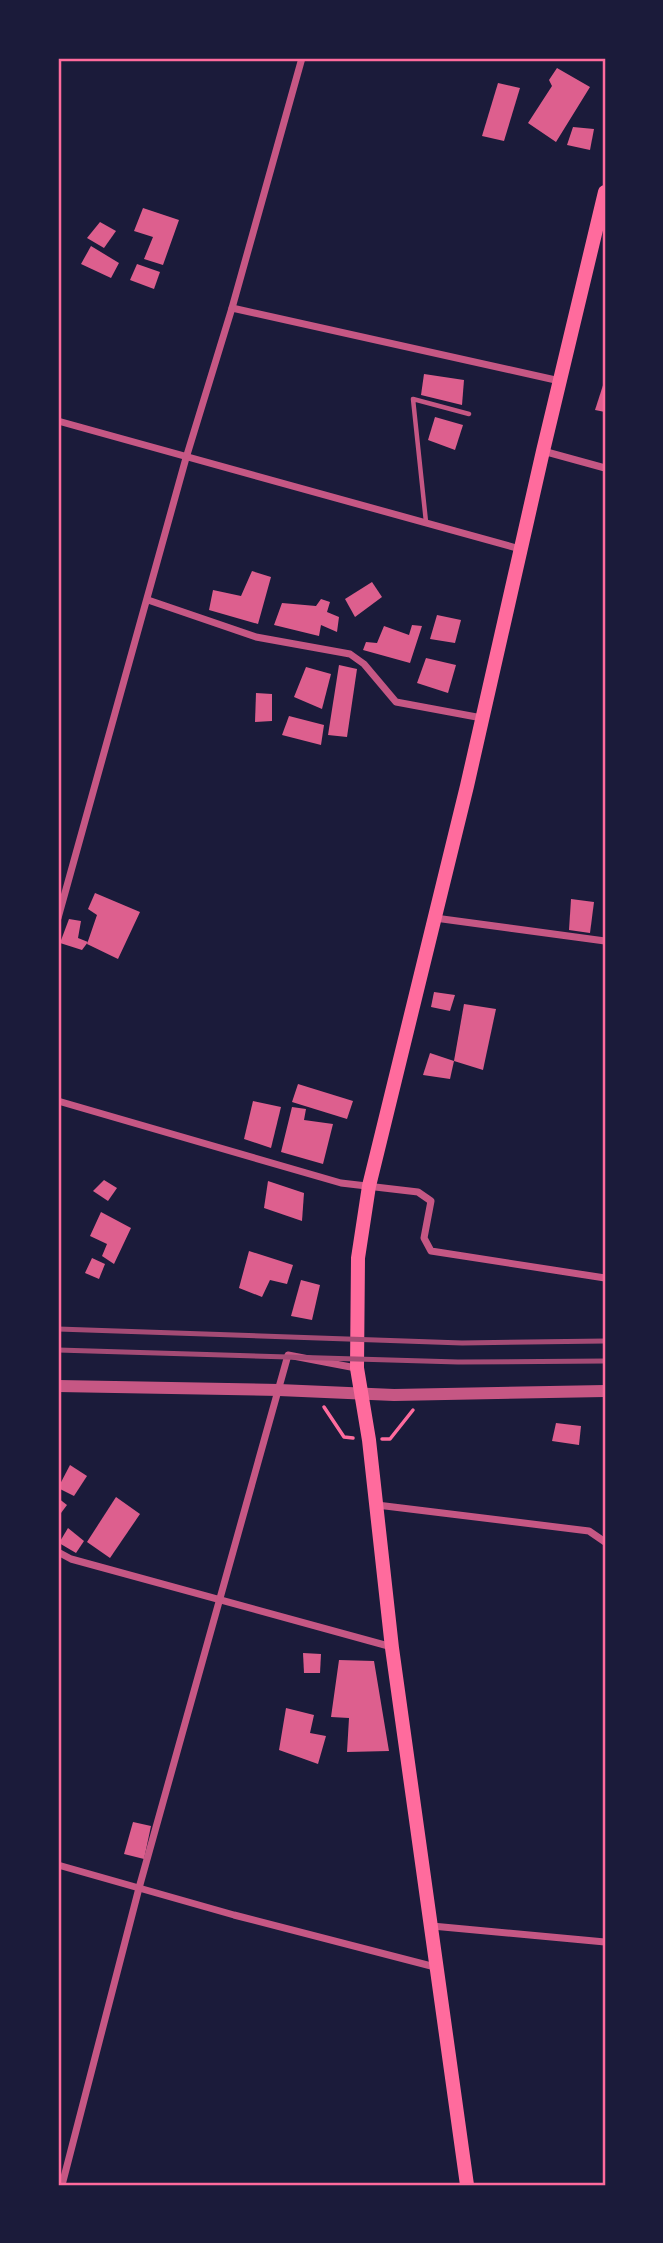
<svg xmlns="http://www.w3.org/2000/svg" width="663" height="2243" font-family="'Times New Roman',serif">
	<rect width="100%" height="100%" fill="#1b1b3a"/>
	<!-- building -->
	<g fill="#dd5f8e">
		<polygon points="557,68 590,87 556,142 528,123 552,86 549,80"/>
		<polygon points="498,83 520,88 504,141 482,136"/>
		<polygon points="573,127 594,129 590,150 567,145"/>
		<polygon points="143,208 179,220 163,265 144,259 153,237 134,231"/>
		<polygon points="100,222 116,231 104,248 87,238"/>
		<polygon points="91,246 119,263 111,278 81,264"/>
		<polygon points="137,264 160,272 154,289 130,280"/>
		<polygon points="424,374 464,380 462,405 421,395"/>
		<polygon points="605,379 605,412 595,410"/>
		<polygon points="435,417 463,425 455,450 428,440"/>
		<polygon points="252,571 271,577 258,624 209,610 213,590 241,596"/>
		<polygon points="372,582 382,597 355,617 345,599"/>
		<polygon points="321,599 330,602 327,612 339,617 337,632 321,625 319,636 274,625 282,603 316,606"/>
		<polygon points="437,615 461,620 455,643 430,639"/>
		<polygon points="412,625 422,626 410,663 363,650 366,642 377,643 384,626 409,635"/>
		<polygon points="426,658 456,665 448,693 417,683"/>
		<polygon points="339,665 357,669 347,737 328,735"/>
		<polygon points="306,667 331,674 322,709 294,697"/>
		<polygon points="256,693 272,694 272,721 255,722"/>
		<polygon points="289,716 324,725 321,745 282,735"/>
		<polygon points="95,893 140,912 118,959 87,944 97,915 88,909"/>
		<polygon points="571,899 594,902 590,933 569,930"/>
		<polygon points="69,919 81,921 78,938 88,942 82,950 60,943"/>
		<polygon points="434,992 455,995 450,1011 431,1007"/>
		<polygon points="464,1004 496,1009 483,1070 454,1061"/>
		<polygon points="430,1053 454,1061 450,1079 423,1075"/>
		<polygon points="298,1084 353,1101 347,1119 292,1102"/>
		<polygon points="253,1101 281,1107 271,1148 244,1139"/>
		<polygon points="292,1107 306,1109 304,1120 333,1124 323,1164 281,1152"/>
		<polygon points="104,1180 117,1188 108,1201 93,1191"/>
		<polygon points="268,1181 304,1193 302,1221 264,1208"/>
		<polygon points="101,1212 131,1228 114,1264 102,1256 107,1244 90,1236"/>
		<polygon points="249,1251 293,1265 287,1284 270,1280 262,1297 239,1288"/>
		<polygon points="92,1258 105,1264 99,1279 85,1273"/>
		<polygon points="301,1280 320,1285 312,1320 291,1316"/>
		<polygon points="556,1423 581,1426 579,1445 552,1441"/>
		<polygon points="70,1465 87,1476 74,1496 58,1488"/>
		<polygon points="116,1497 140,1514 110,1558 87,1542"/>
		<polygon points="58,1498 67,1505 58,1517"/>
		<polygon points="68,1528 84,1541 76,1553 59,1543"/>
		<polygon points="303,1653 321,1654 320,1673 304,1673"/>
		<polygon points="339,1660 374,1661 389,1751 347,1752 349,1718 331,1717"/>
		<polygon points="286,1708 314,1715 310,1733 326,1736 318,1764 279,1750"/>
		<polygon points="133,1822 151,1826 144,1859 124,1854"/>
	</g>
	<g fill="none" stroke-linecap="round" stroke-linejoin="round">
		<!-- path -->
		<g stroke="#ff6b9d" stroke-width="3.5">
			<polyline points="324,1407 344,1437 353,1438"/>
			<polyline points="382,1439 390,1439 413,1410"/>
		</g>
		<!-- service -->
		<polyline stroke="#c65784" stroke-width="4.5" points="426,522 413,399 469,414"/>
		<!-- minor -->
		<g stroke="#c65784" stroke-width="7">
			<polyline points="232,308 560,381"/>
			<polyline points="58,421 520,549"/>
			<polyline points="543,451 605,468"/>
			<polyline points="148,600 256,637 350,654 364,664 396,702 482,718"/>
			<polyline points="58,918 186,458 232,308 302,58"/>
			<polyline points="435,918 605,941"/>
			<polyline points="58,1101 341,1183 418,1192 431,1201 424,1238 431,1251 605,1278"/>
			<polyline points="377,1505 589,1531 605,1542"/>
			<polyline points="58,1552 71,1559 392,1647"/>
			<polyline points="58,1865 234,1915 435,1967"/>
			<polyline points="432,1926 605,1942"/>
			<polyline points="62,2185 139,1888 288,1355 356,1368"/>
		</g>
		<!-- tertiary -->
		<polyline stroke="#c65784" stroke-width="12" points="58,1386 279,1390 394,1395 605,1391"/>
		<!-- primary -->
		<polyline stroke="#ff6b9d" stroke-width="14" points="467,2185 392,1648 369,1440 357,1368 358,1258 369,1186 467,786 543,451 605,192"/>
		<!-- rail -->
		<g stroke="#a44b75" stroke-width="5">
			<polyline points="58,1329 462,1343 605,1341"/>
			<polyline points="58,1350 458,1362 605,1361"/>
		</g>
	</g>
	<!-- border -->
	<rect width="663" height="2243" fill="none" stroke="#1b1b3a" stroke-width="119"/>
	<rect x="60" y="60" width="544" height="2124" fill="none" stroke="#ff6b9d" stroke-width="2.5"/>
</svg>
